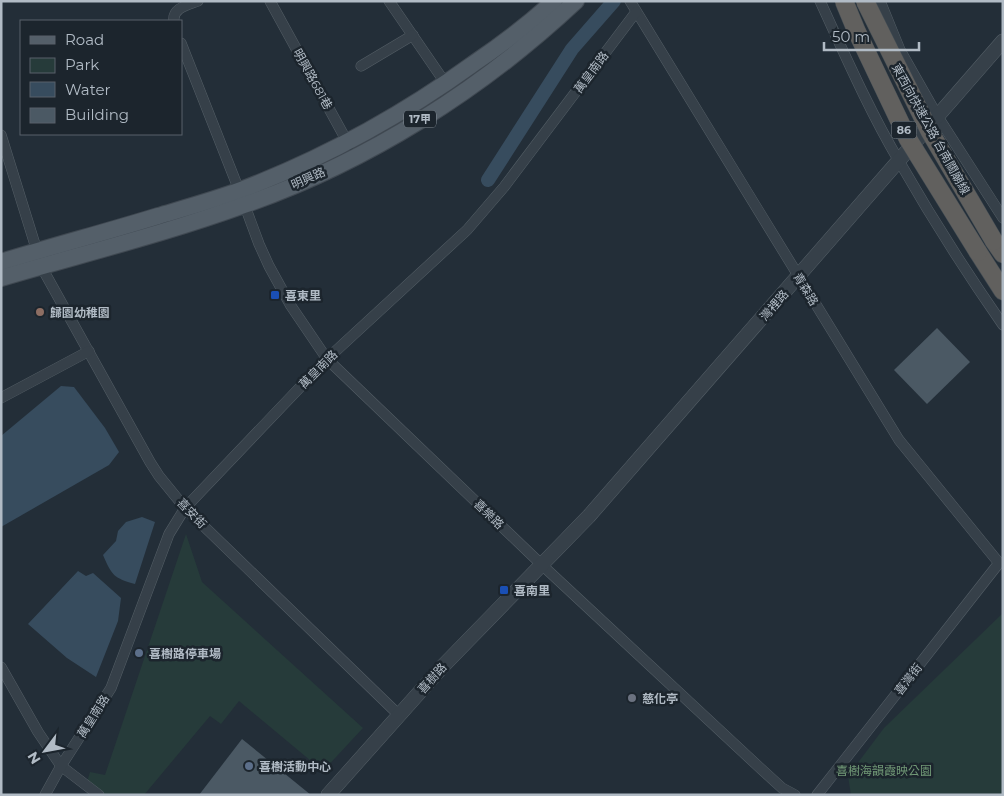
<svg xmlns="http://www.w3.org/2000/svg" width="1004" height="796" font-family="Montserrat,'Noto Sans TC',sans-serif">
	<rect width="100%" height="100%" fill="#232e38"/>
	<!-- green -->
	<g fill="#263b3a">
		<polygon points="186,534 202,582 363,728 323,771 239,701 221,724 210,716 144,795 106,795 87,782 90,772 105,775"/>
		<polygon points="1003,613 1003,795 851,795 848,776 884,728"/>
	</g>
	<!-- water -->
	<g fill="#374c5e">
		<polygon points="61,386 74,387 105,428 119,452 109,465 1,527 1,436"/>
		<path d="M 142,517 L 155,522 L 135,584 C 114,578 112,576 103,555 L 116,541 L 118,531 L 126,522 Z"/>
		<polygon points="78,571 86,576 93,573 121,598 118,621 96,677 67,658 28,624"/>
	</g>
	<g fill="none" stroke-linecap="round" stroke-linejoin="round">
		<!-- canal -->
		<polyline stroke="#374c5e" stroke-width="14" points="488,180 572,49 614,1"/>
	</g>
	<!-- building -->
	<g fill="#4b5964">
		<polygon points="937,328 970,362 927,404 894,370"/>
		<polygon points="242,739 311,795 199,795"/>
	</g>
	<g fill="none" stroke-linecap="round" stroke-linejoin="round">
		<!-- minor casing -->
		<g stroke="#545e66" stroke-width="11">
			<g id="minor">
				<polyline points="270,1 349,145"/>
				<polyline points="389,1 446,84"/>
				<polyline points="630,1 899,440 999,563 817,795"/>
				<path d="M 820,1 C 845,55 869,110 899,161 C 931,217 966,272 1003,325"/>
				<polyline points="880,1 900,50 938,117 1003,218"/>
				<path d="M 174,21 C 172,8 188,5 198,1"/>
				<polyline points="181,43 239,190 259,244 269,266 291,306 327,359 542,565 759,767 782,788 795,795"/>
				<polyline points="361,66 413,35"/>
				<polyline points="1,135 37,251"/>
				<polyline points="41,266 150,462 159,476 185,508 399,715"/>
				<polyline points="1,398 89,351"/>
				<polyline points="1,667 38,732 61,766 99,795"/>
				<polyline points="45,795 61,766 111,688 169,534 185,508 327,359 467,230 504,187 636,12"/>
			</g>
		</g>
		<!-- tertiary casing -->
		<g stroke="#545e66" stroke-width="15">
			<polyline id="tertiary" points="328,795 442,667 589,516 1003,41"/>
		</g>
		<!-- primary casing -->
		<g stroke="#404952" stroke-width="18">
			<g id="primary">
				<path d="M 1,262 C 53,246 106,232 158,216 C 185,208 214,200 241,190 C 324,158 401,116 473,64 C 501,45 529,24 554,1"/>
				<path d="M 1,278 C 82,254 164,234 244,205 C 367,162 481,90 576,1"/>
			</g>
		</g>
		<!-- trunk casing -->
		<g stroke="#414b53" stroke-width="19">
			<g id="trunk">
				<polyline points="994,241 1003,254"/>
				<polyline points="978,252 1003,291"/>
			</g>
		</g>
		<!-- minor -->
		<use href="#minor" stroke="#364049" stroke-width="10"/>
		<!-- tertiary -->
		<use href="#tertiary" stroke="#364049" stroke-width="14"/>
		<!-- primary -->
		<use href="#primary" stroke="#545f69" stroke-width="16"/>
		<!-- trunk -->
		<use href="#trunk" stroke="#61605e" stroke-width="18"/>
		<!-- trunk-bridge casing -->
		<g stroke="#414b53" stroke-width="19" stroke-linecap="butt">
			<g id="trunk-bridge">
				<polyline points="844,1 856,30 908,139 978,252"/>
				<polyline points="865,1 930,132 994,241"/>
			</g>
		</g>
		<!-- trunk-bridge -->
		<use href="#trunk-bridge" stroke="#61605e" stroke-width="18"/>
	</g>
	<!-- markers -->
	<g fill="#1a4fb4" stroke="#1c252d" stroke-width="2">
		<rect x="270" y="290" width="10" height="10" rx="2.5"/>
		<rect x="499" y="585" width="10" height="10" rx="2.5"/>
	</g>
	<circle fill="#8d6e63" stroke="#1c252d" stroke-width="2" cx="40" cy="312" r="5"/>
	<g fill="#5c6f8a" stroke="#1c252d" stroke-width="2">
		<circle cx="139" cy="653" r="5"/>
		<circle cx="249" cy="766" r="5"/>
	</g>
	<circle fill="#6b7280" stroke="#1c252d" stroke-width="2" cx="632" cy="698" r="5"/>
	<g text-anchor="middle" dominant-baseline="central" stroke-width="5" stroke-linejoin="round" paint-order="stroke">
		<!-- shield labels -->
		<g fill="#1c252d" stroke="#848e97" stroke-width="1">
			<rect x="404" y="110.5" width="32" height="17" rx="4"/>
			<rect x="891.5" y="121.5" width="25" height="17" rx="4"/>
		</g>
		<g font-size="11" font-weight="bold" fill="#b1bbc5">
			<text x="420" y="119">17甲</text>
			<text x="904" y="130">86</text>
		</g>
		<!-- street labels -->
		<g font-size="12" fill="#b1bbc5" stroke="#1c252d">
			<text transform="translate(591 72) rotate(-53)">萬皇南路</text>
			<text transform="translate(313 79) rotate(61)">明興路681巷</text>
			<text transform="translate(931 129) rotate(61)">東西向快速公路 台南關廟線</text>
			<text transform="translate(308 178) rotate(-24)">明興路</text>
			<text transform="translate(806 289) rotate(59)">青森路</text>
			<text transform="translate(774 305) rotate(-49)">灣裡路</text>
			<text transform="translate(318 369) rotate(-45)">萬皇南路</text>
			<text transform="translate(192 513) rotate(46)">喜安街</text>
			<text transform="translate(489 514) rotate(44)">喜樂路</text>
			<text transform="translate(432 678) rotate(-48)">喜樹路</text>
			<text transform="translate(908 679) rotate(-52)">喜灣街</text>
			<text transform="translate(93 716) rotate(-58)">萬皇南路</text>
		</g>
		<!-- poi labels -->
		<g font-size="12" font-weight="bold" fill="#b1bbc5" stroke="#1c252d" text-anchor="start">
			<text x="285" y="295">喜東里</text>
			<text x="50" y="312">歸園幼稚園</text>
			<text x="514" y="590">喜南里</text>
			<text x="149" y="653">喜樹路停車場</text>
			<text x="642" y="698">慈化亭</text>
			<text x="259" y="766">喜樹活動中心</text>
		</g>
		<!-- park labels -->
		<g font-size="12" fill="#719976" stroke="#1c252d">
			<text x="884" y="770">喜樹海韻霞映公園</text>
		</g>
	</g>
	<!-- border -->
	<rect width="1004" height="796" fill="none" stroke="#b1bbc5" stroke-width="5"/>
	<!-- legend -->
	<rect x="20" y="20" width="162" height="115" fill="#1c252d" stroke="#58616a"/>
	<rect x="30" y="36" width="25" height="8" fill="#545f69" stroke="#58616a"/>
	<text x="65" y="45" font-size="15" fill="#b1bbc5">Road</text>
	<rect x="30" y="58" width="25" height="15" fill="#263b3a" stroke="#58616a"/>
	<text x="65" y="70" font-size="15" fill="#b1bbc5">Park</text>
	<rect x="30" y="82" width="25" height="15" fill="#374c5e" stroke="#58616a"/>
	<text x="65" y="95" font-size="15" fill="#b1bbc5">Water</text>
	<rect x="30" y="108" width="25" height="15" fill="#4b5964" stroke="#58616a"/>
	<text x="65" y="120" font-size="15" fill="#b1bbc5">Building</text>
	<!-- north arrow -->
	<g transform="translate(45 751) rotate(238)" stroke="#1c252d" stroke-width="4" paint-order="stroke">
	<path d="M0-4L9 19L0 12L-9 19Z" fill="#b1bbc5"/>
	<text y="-8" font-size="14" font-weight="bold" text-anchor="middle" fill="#b1bbc5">N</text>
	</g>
	<!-- scale -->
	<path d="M824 42v8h95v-8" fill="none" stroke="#b1bbc5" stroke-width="2.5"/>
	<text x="832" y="42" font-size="15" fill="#b1bbc5" stroke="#1c252d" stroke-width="4" paint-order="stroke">50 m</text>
</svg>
